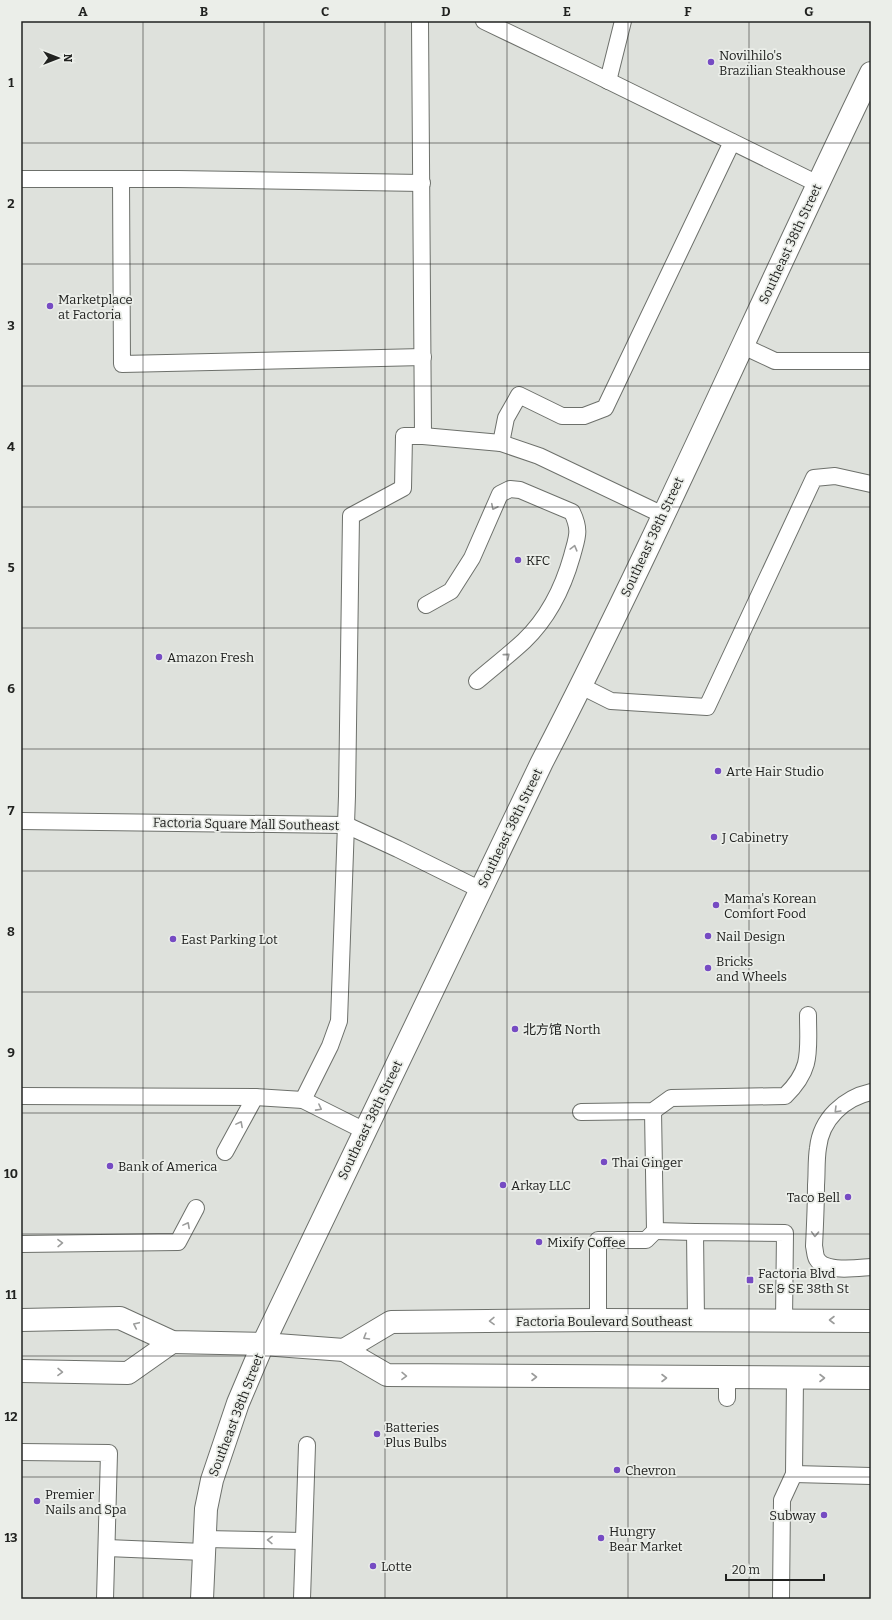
<svg xmlns="http://www.w3.org/2000/svg" width="892" height="1620" font-family="Bitter,'Noto Sans SC',serif">
	<rect width="100%" height="100%" fill="#dee1dc"/>
	<g fill="none" stroke-linecap="round" stroke-linejoin="round">
		<!-- lane casing -->
		<g stroke="#6d706b" stroke-width="18">
			<g id="lane">
				<polyline points="420,21 423,436"/>
				<polyline points="484,21 578,66 818,184"/>
				<polyline points="608,81 623,21"/>
				<polyline points="21,179 178,179 422,183"/>
				<polyline points="121,179 122,364 423,357"/>
				<polyline points="743,346 775,361 871,361"/>
				<polyline points="501,443 506,418 519,395 562,416 584,416 605,408 732,142"/>
				<path d="M 426,605 L 451,591 L 472,558 L 500,494 L 510,489 L 520,490 L 572,512 C 581,531 577,537 572,556 C 563,588 548,618 524,641 C 509,655 492,668 477,681"/>
				<polyline points="581,686 611,701 707,707 814,478 835,476 871,484"/>
				<polyline points="21,821 346,825 398,849 481,890"/>
				<path d="M 871,1092 C 844,1098 821,1119 818,1148 C 816,1160 817,1173 816,1185 C 816,1205 815,1226 814,1246 C 815,1250 815,1256 817,1259 C 825,1273 856,1268 871,1267"/>
				<polyline points="21,1096 255,1097 303,1100 365,1131"/>
				<polyline points="303,1100 330,1046 339,1021 347,796 351,516 403,488 404,436 423,436 501,443 539,456 663,515"/>
				<path d="M 581,1112 L 653,1111 L 671,1098 L 785,1096 C 813,1069 808,1051 808,1015"/>
				<polyline points="225,1152 255,1097"/>
				<polyline points="655,1231 695,1232"/>
				<polyline points="21,1244 178,1242 196,1208"/>
				<polyline points="598,1320 598,1240 646,1240 655,1231 653,1111"/>
				<polyline points="696,1320 695,1232 785,1233 784,1320"/>
				<polyline points="727,1398 727,1378"/>
				<polyline points="21,1452 109,1453 105,1599"/>
				<polyline points="794,1474 871,1476"/>
				<polyline points="205,1539 303,1541"/>
				<polyline points="107,1548 204,1552"/>
				<polyline points="302,1599 307,1445"/>
				<polyline points="781,1599 782,1500 794,1474 795,1378"/>
			</g>
		</g>
		<!-- street casing -->
		<g stroke="#6d706b" stroke-width="24">
			<polyline id="street" points="202,1599 206,1509 212,1480 238,1403 263,1344"/>
		</g>
		<!-- secondary casing -->
		<g stroke="#6d706b" stroke-width="24">
			<g id="secondary">
				<polyline points="21,1320 120,1318 172,1342 263,1344 344,1350 387,1375 871,1378"/>
				<path d="M 263,1344 L 542,762 C 659,536 760,302 871,73"/>
				<polyline points="344,1350 391,1322 598,1320 871,1321"/>
				<polyline points="21,1371 128,1373 172,1342"/>
			</g>
		</g>
		<!-- lane -->
		<use href="#lane" stroke="#fff" stroke-width="16"/>
		<!-- street -->
		<use href="#street" stroke="#fff" stroke-width="22"/>
		<!-- secondary -->
		<use href="#secondary" stroke="#fff" stroke-width="22"/>
	</g>
	<!-- one-way arrows -->
	<defs><path id="oneway-chevron" d="M-2-3.5L2.5 0L-2 3.5" fill="none" stroke-width="1.6" stroke-linecap="round" stroke-linejoin="round"/></defs>
	<g stroke="#9b9c9b">
		<use href="#oneway-chevron" transform="translate(494 507) rotate(116)"/>
		<use href="#oneway-chevron" transform="translate(574 548) rotate(-75)"/>
		<use href="#oneway-chevron" transform="translate(507 656) rotate(-40)"/>
		<use href="#oneway-chevron" transform="translate(319 1108) rotate(28)"/>
		<use href="#oneway-chevron" transform="translate(837 1110) rotate(135)"/>
		<use href="#oneway-chevron" transform="translate(240 1124) rotate(-62)"/>
		<use href="#oneway-chevron" transform="translate(187 1225) rotate(-62)"/>
		<use href="#oneway-chevron" transform="translate(815 1234) rotate(92)"/>
		<use href="#oneway-chevron" transform="translate(60 1243) rotate(-1)"/>
		<use href="#oneway-chevron" transform="translate(832 1320) rotate(-180)"/>
		<use href="#oneway-chevron" transform="translate(492 1321) rotate(179)"/>
		<use href="#oneway-chevron" transform="translate(136 1325) rotate(-155)"/>
		<use href="#oneway-chevron" transform="translate(366 1337) rotate(149)"/>
		<use href="#oneway-chevron" transform="translate(60 1372) rotate(1)"/>
		<use href="#oneway-chevron" transform="translate(404 1376) rotate(1)"/>
		<use href="#oneway-chevron" transform="translate(534 1377)"/>
		<use href="#oneway-chevron" transform="translate(664 1378)"/>
		<use href="#oneway-chevron" transform="translate(822 1378)"/>
		<use href="#oneway-chevron" transform="translate(270 1540) rotate(-179)"/>
	</g>
	<!-- grid -->
	<path fill="none" stroke="#212220" stroke-width="1" stroke-opacity="0.55" d="M 143,21 L 143,1599M 264,21 L 264,1599M 385,21 L 385,1599M 507,21 L 507,1599M 628,21 L 628,1599M 749,21 L 749,1599M 21,143 L 871,143M 21,264 L 871,264M 21,386 L 871,386M 21,507 L 871,507M 21,628 L 871,628M 21,749 L 871,749M 21,871 L 871,871M 21,992 L 871,992M 21,1113 L 871,1113M 21,1234 L 871,1234M 21,1356 L 871,1356M 21,1477 L 871,1477"/>
	<!-- markers -->
	<g fill="#764bc3" stroke="#ebeee9" stroke-width="1.5">
		<circle cx="711" cy="62" r="4"/>
		<circle cx="50" cy="306" r="4"/>
		<circle cx="518" cy="560" r="4"/>
		<circle cx="159" cy="657" r="4"/>
		<circle cx="718" cy="771" r="4"/>
		<circle cx="714" cy="837" r="4"/>
		<circle cx="716" cy="905" r="4"/>
		<circle cx="708" cy="936" r="4"/>
		<circle cx="173" cy="939" r="4"/>
		<circle cx="708" cy="968" r="4"/>
		<circle cx="515" cy="1029" r="4"/>
		<circle cx="604" cy="1162" r="4"/>
		<circle cx="110" cy="1166" r="4"/>
		<circle cx="503" cy="1185" r="4"/>
		<circle cx="848" cy="1197" r="4"/>
		<circle cx="539" cy="1242" r="4"/>
		<rect x="746" y="1276" width="8" height="8" rx="2"/>
		<circle cx="377" cy="1434" r="4"/>
		<circle cx="617" cy="1470" r="4"/>
		<circle cx="37" cy="1501" r="4"/>
		<circle cx="824" cy="1515" r="4"/>
		<circle cx="601" cy="1538" r="4"/>
		<circle cx="373" cy="1566" r="4"/>
	</g>
	<g text-anchor="middle" dominant-baseline="central" stroke-width="3.5" stroke-linejoin="round" paint-order="stroke">
		<!-- poi labels -->
		<g font-size="13" fill="#212220" stroke="#ebeee9" text-anchor="start">
			<text x="719" y="55">Novilhilo's<tspan x="719" dy="15">Brazilian Steakhouse</tspan></text>
			<text x="58" y="299">Marketplace<tspan x="58" dy="15">at Factoria</tspan></text>
			<text x="526" y="560">KFC</text>
			<text x="167" y="657">Amazon Fresh</text>
			<text x="726" y="771">Arte Hair Studio</text>
			<text x="722" y="837">J Cabinetry</text>
			<text x="724" y="898">Mama's Korean<tspan x="724" dy="15">Comfort Food</tspan></text>
			<text x="716" y="936">Nail Design</text>
			<text x="181" y="939">East Parking Lot</text>
			<text x="716" y="961">Bricks<tspan x="716" dy="15">and Wheels</tspan></text>
			<text x="523" y="1029">北方馆 North</text>
			<text x="612" y="1162">Thai Ginger</text>
			<text x="118" y="1166">Bank of America</text>
			<text x="511" y="1185">Arkay LLC</text>
			<text x="840" y="1197" text-anchor="end">Taco Bell</text>
			<text x="547" y="1242">Mixify Coffee</text>
			<text x="758" y="1273">Factoria Blvd<tspan x="758" dy="15">SE &amp; SE 38th St</tspan></text>
			<text x="385" y="1427">Batteries<tspan x="385" dy="15">Plus Bulbs</tspan></text>
			<text x="625" y="1470">Chevron</text>
			<text x="45" y="1494">Premier<tspan x="45" dy="15">Nails and Spa</tspan></text>
			<text x="816" y="1515" text-anchor="end">Subway</text>
			<text x="609" y="1531">Hungry<tspan x="609" dy="15">Bear Market</tspan></text>
			<text x="381" y="1566">Lotte</text>
		</g>
		<!-- street labels -->
		<g font-size="13" fill="#212220" stroke="#ebeee9">
			<text transform="translate(790 244) rotate(-65)">Southeast 38th Street</text>
			<text transform="translate(652 537) rotate(-65)">Southeast 38th Street</text>
			<text transform="translate(246 824) rotate(1)">Factoria Square Mall Southeast</text>
			<text transform="translate(510 828) rotate(-64)">Southeast 38th Street</text>
			<text transform="translate(370 1120) rotate(-64)">Southeast 38th Street</text>
			<text x="604" y="1321">Factoria Boulevard Southeast</text>
			<text transform="translate(236 1415) rotate(-69)">Southeast 38th Street</text>
		</g>
	</g>
	<!-- border -->
	<rect width="892" height="1620" fill="none" stroke="#ebeee9" stroke-width="44"/>
	<!-- north arrow -->
	<g transform="translate(58 58) rotate(90)" stroke="#ebeee9" stroke-width="3" paint-order="stroke">
	<path d="M0-3L7 15L0 10L-7 15Z" fill="#212220"/>
	<text y="-6" font-size="11" font-weight="bold" text-anchor="middle" fill="#212220">N</text>
	</g>
	<!-- scale -->
	<path d="M726 1574v6h98v-6" fill="none" stroke="#212220" stroke-width="2"/>
	<text x="732" y="1574" font-size="12" fill="#212220" stroke="#ebeee9" stroke-width="3" paint-order="stroke">20 m</text>
	<rect x="22" y="22" width="848" height="1576" fill="none" stroke="#212220" stroke-width="1.5"/>
	<g font-size="13" text-anchor="middle" font-weight="bold" fill="#212220">
		<text x="83" y="16">A</text>
		<text x="204" y="16">B</text>
		<text x="325" y="16">C</text>
		<text x="446" y="16">D</text>
		<text x="567" y="16">E</text>
		<text x="688" y="16">F</text>
		<text x="809" y="16">G</text>
		<text x="11" y="87">1</text>
		<text x="11" y="208">2</text>
		<text x="11" y="330">3</text>
		<text x="11" y="451">4</text>
		<text x="11" y="572">5</text>
		<text x="11" y="693">6</text>
		<text x="11" y="815">7</text>
		<text x="11" y="936">8</text>
		<text x="11" y="1057">9</text>
		<text x="11" y="1178">10</text>
		<text x="11" y="1299">11</text>
		<text x="11" y="1421">12</text>
		<text x="11" y="1542">13</text>
	</g>
</svg>
